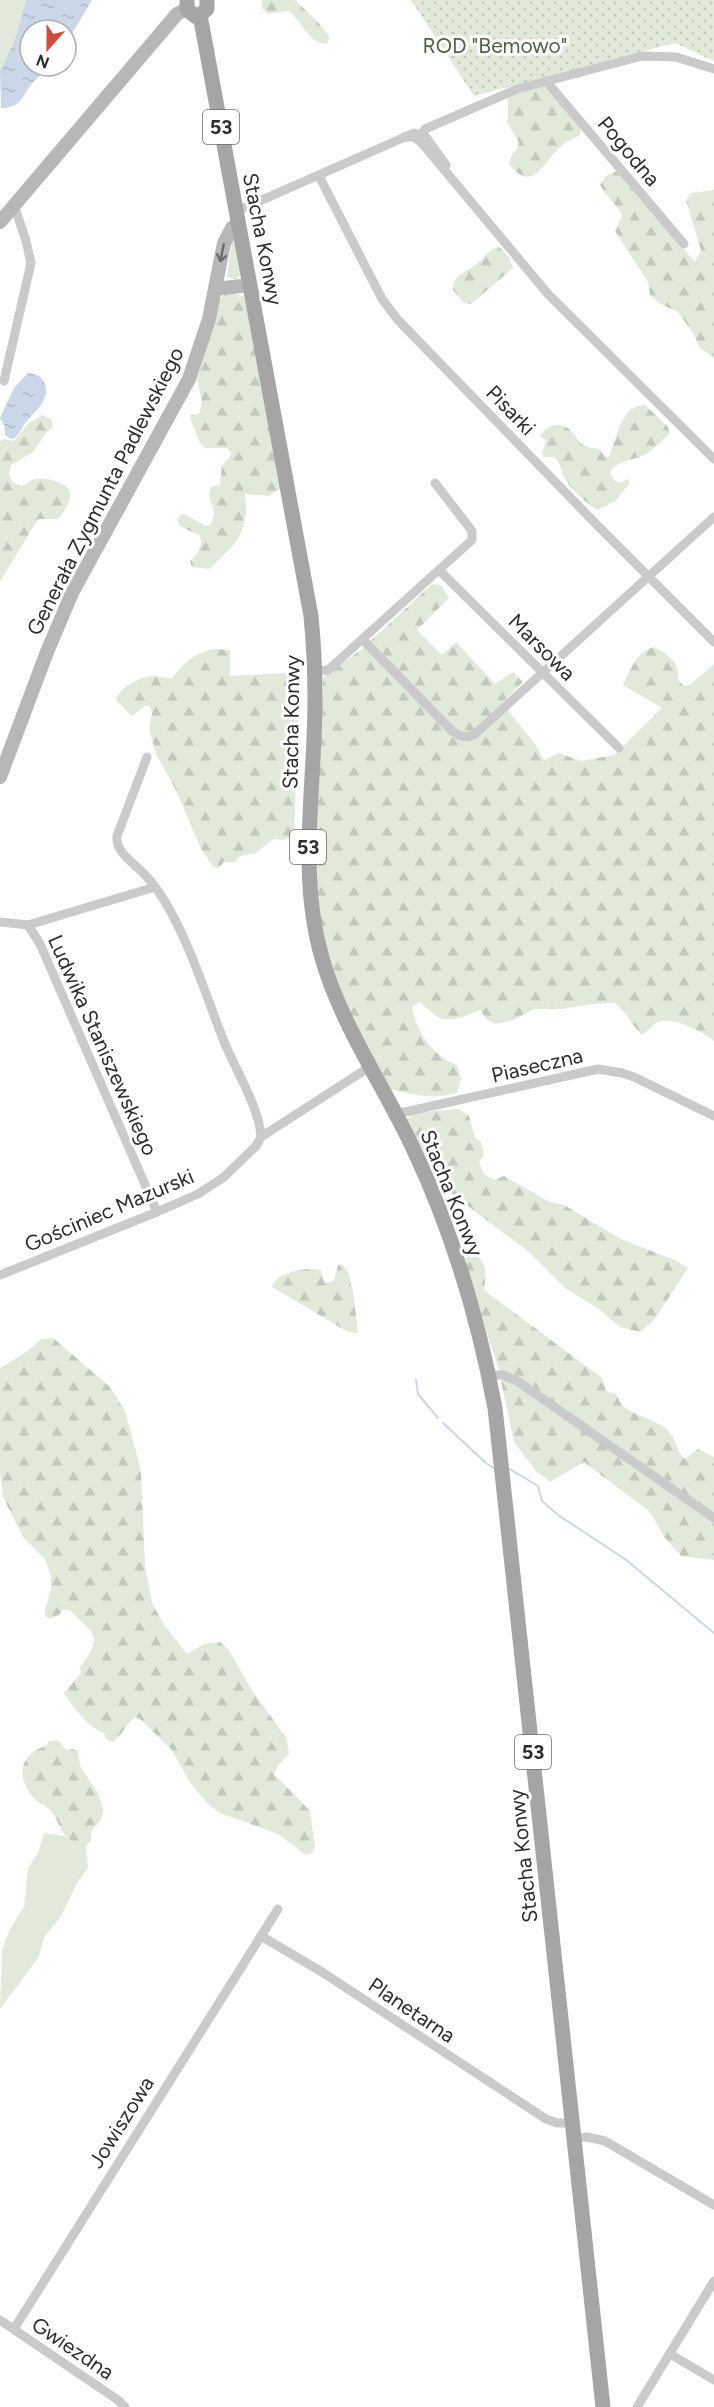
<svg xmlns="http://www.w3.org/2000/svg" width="714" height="2407" font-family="Figtree,sans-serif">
	<defs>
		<pattern id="forest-firs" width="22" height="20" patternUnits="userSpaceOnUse" patternTransform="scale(1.5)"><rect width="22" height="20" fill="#e1e9db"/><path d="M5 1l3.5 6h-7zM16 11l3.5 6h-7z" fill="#c1c8bc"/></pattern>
		<pattern id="garden-dots" width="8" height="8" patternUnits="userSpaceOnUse" patternTransform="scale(1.5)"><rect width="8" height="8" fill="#e1e9db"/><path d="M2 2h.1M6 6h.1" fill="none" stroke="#c1c8bc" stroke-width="1.8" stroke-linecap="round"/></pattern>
		<pattern id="water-ripples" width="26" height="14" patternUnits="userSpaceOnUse" patternTransform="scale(1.5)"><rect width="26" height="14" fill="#c9d7e8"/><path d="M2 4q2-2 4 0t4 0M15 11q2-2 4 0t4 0" fill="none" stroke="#adb9c7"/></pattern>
	</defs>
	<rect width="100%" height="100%" fill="#fff"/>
	<!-- green -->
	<g fill="#e1e9db">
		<polygon points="0,0 26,0 14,42 0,71"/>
		<polygon points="232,240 234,240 242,273 236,280 227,277"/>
		<polygon points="91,1830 91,1840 86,1846 88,1868 77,1883 60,1918 45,1936 38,1958 0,2009 2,1951 10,1929 24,1907 28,1868 38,1853 44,1833 64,1836 74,1842 83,1840"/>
	</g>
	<!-- forest -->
	<g fill="url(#forest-firs)">
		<path d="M 262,0 L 295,0 L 317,21 L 330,37 L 327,44 C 308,43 302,21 289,11 L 268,14 L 262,8 Z"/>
		<path d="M 542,85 L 552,93 L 581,128 L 580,135 C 573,139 565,142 559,148 C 542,164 533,194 509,164 C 510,154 517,152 519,143 L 507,122 C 509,113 507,106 508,97 Z"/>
		<path d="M 616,171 L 695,262 L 701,250 L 686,200 L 691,193 L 714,190 L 714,358 L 700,348 L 693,333 L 678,312 L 659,303 L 650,295 L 648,282 L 615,231 L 622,216 C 620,207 606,197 600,185 L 606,176 Z"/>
		<path d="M 499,247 L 509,257 L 513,268 L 471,304 L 464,303 L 453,290 C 453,273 469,272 479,262 C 486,256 489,249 499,247 Z"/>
		<path d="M 232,293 L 243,296 L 247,303 L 281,488 L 269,496 L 245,494 C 245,500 247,507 246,512 C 243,531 240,540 226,553 C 219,558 216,564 209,569 L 192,567 L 190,561 C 198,554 203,546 200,536 L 180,526 L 177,519 L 180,515 L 184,514 L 206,526 L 210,525 C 221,506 204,504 211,487 L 220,485 L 222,465 L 230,457 L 231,452 L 227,448 L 205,448 L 200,443 L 190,418 L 191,415 L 199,414 L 202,402 L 197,379 L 219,301 L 225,294 Z"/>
		<path d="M 644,404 L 668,427 L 670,433 C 663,440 656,447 648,453 C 635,461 619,459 610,472 L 614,480 L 620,483 L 627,479 L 630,483 L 615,501 L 597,510 C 584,501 572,491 564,477 C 561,472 561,464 557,460 C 553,455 549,457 544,457 L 542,453 L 546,441 L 540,436 C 545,426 559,421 569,429 C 574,433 577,440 582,444 C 587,448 594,448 600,449 L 605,457 L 609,457 L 621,423 L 629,410 Z"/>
		<path d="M 42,415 L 51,419 L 53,427 L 45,434 L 33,452 L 11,465 L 9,474 L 12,482 L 22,486 C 26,484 31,480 35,479 C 45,477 68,482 70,493 C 71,502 63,513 58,519 L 38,519 L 0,582 L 0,441 L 4,439 L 14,441 L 29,423 Z"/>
		<path d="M 432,584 L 441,585 L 449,598 L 417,630 L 442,655 L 456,642 L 495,684 L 513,672 L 523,682 L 502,703 L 535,744 L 544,760 L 559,753 L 581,761 L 614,755 L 662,708 L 623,685 C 631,669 636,652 654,647 C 662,651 674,658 677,668 C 679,676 676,680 684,686 L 690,685 L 714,664 L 714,1041 C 702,1032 677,1018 661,1021 C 655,1022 648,1031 642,1035 C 631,1024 628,1014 615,1003 L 592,1004 L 562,1009 L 534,1009 L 513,1020 L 496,1024 L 486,1019 L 480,1010 C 467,1015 452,1024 438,1017 C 431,1013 426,1006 419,1002 L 412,1007 C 416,1031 433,1057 457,1065 L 461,1079 L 457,1093 C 434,1100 413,1095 390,1089 L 336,987 L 321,938 L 314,881 L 323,677 L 362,649 Z"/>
		<path d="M 214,649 L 230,650 L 230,676 L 300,672 L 294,836 L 283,840 L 273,839 L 256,853 L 240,856 L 235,862 L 224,862 L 219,868 L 213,867 L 201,849 L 176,790 L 156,754 L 149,729 L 152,714 L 150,706 L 145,706 L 132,716 L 116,700 C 119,688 139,677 152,676 C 158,676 166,678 172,679 C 186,660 192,655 214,649 Z"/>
		<polygon points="458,1109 469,1116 475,1138 481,1142 484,1155 479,1162 484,1174 494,1180 504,1176 548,1201 564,1205 621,1239 677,1261 688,1268 654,1320 640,1332 620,1327 599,1309 565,1288 529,1252 447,1190 435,1180 406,1120 415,1113"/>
		<path d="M 471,1249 C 487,1265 487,1269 484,1290 L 602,1378 L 606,1391 L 616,1394 C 618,1397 620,1404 623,1406 C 633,1415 653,1419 665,1428 C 677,1437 675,1450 685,1459 L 698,1449 L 714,1457 L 714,1560 L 681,1556 L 665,1538 L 650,1512 L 584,1462 L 550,1482 L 536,1471 L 514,1442 L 498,1367 L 466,1269 L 466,1255 Z"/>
		<path d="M 342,1264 L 348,1272 L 353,1292 L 358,1333 L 348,1332 L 272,1287 C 278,1271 306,1267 321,1270 L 325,1283 L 334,1281 L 338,1265 Z"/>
		<path d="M 53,1338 L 110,1387 L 125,1411 L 141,1471 L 145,1567 L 152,1603 L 165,1626 L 187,1654 L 204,1644 L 220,1642 L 229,1650 L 251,1689 L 287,1739 L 289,1754 L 278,1765 L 274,1774 L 310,1811 L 315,1847 L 312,1853 L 306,1855 L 278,1834 L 220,1813 L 207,1803 L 190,1782 L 171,1749 L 141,1720 L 136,1717 C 125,1723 123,1736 112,1742 L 106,1739 L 104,1733 C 87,1727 74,1708 64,1693 L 81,1673 L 80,1667 C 106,1634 93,1635 70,1610 L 64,1609 L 59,1615 L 50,1619 L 45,1616 L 45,1610 L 51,1589 L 51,1576 L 45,1559 L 23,1537 L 3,1497 L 0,1471 L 0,1368 C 15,1359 29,1352 41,1339 Z"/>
		<path d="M 58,1740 L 66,1750 L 73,1749 L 78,1751 L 80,1766 L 98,1793 L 103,1808 L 101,1820 L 83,1840 L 74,1842 C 57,1832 62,1823 50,1810 C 45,1804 36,1802 32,1796 C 16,1775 20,1754 46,1746 L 49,1741 Z"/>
	</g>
	<!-- garden -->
	<polygon fill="url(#garden-dots)" points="411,0 714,0 714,61 675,43 474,96"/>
	<!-- water -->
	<g fill="url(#water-ripples)">
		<path d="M 26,0 L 92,0 L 66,44 L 66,30 L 30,30 L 30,66 L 52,66 C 45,73 35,78 30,86 C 22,98 19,108 1,108 L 0,71 L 14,42 Z"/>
		<path d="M 28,373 C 36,374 40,375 44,382 C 52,399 35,411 26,422 C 20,429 20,437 11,439 L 5,435 L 5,427 L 0,418 L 14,388 Z"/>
	</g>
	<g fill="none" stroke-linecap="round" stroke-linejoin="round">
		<!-- stream -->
		<g stroke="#c9d7e8" stroke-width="2">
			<polyline points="416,1380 418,1394 438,1418"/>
			<polyline points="443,1423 487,1464 494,1468"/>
			<polyline points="508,1468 538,1486 542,1501 558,1515 625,1559 714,1633"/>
		</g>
		<!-- street -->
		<g stroke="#cacaca" stroke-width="9">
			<polyline points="546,81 684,244"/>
			<polyline points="404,137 414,137 421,142 548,294 714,459"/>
			<polyline points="418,139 425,129 517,89 642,56 676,57 714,69"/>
			<polyline points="319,176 382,299 398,320 596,524 714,642"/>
			<polyline points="237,211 414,133 426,137 446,165"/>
			<polyline points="4,381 31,263 26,241 14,205"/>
			<polyline points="439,570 619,748"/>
			<path d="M 363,640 L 452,731 C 461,737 466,739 475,734 L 714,517"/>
			<polyline points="315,671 328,670 472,540 472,531 435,483"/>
			<path d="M 147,757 L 117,836 C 115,853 135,863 145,875 C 152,882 159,892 164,900 C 190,943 205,993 223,1039 C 234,1067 260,1109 261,1137"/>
			<polyline points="0,922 28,925 155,887"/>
			<polyline points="28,925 40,944 157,1212"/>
			<polyline points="396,1114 598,1069 622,1073 634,1077 714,1116"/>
			<polyline points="0,1275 157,1212 198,1194 224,1177 256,1146 261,1137 371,1066"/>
			<polyline points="489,1375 503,1375 517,1381 714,1518"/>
			<polyline points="278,1909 261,1936 322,1972 546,2119 557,2123 573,2123"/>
			<polyline points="574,2138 587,2137 605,2141 714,2205"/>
			<polyline points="0,2320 118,2400 125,2407"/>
			<polyline points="14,2329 261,1936"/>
			<polyline points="670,2354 714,2380"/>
			<polyline points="637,2407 714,2281"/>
		</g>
		<!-- secondary -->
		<g stroke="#b7b7b7" stroke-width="14">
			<polyline points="0,222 177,14 187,9"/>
			<polyline points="215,289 250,285"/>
			<polyline points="0,777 47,652 72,593 189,379 209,319 224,243 232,228 239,223"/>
		</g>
		<!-- primary -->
		<g stroke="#a5a5a5" stroke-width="15">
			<polyline points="187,0 187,9 195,16 200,15 207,9 207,0"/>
			<path d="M 200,15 L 311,616 C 315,657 316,697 314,738 C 311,812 301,886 322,958 C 340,1022 383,1085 412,1146 C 452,1230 478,1317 495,1408 L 603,2407"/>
		</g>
	</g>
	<!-- one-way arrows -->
	<defs><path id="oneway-shaft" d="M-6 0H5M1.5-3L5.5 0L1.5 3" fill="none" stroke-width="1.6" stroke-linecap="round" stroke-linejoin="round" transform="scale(1.5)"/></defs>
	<use stroke="#6b6b6b" href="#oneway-shaft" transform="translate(222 253) rotate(101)"/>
	<g text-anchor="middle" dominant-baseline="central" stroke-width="6" stroke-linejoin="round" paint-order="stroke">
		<!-- shield labels -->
		<g fill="#fff" stroke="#6c6c6c" stroke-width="1.5">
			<rect x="203" y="110" width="36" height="34" rx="4.5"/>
			<rect x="290" y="830" width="36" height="34" rx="4.5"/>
			<rect x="515" y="1735" width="36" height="34" rx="4.5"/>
		</g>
		<g font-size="20" font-weight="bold" fill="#2d2d2d">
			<text x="221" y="127">53</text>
			<text x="308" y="847">53</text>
			<text x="533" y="1752">53</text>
		</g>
		<!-- park labels -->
		<g font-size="21" fill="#4a643e" stroke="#fff">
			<text x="495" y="45">ROD "Bemowo"</text>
		</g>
		<!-- street labels -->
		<g font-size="21" fill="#2d2d2d" stroke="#fff">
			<text transform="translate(629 151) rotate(50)">Pogodna</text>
			<text transform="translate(263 239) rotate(79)">Stacha Konwy</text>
			<text transform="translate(511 410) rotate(46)">Pisarki</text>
			<text transform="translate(105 491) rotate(-63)">Generała Zygmunta Padlewskiego</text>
			<text transform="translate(542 647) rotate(45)">Marsowa</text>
			<text transform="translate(291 722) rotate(-89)">Stacha Konwy</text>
			<text transform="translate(103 1045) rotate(66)">Ludwika Staniszewskiego</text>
			<text transform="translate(537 1065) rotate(-13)">Piaseczna</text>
			<text transform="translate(452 1193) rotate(68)">Stacha Konwy</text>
			<text transform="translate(109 1210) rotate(-23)">Gościniec Mazurski</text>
			<text transform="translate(523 1856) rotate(-96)">Stacha Konwy</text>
			<text transform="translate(412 2010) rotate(34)">Planetarna</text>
			<text transform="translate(121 2122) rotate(-58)">Jowiszowa</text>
			<text transform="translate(73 2348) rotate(34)">Gwiezdna</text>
		</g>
	</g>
	<!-- north arrow -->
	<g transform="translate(48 48) rotate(201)"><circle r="28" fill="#ffffff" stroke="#ababab" stroke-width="1.5"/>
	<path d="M0-4.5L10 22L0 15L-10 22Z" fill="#d54b3e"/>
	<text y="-9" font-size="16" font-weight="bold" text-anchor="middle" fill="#2d2d2d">N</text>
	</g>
</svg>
